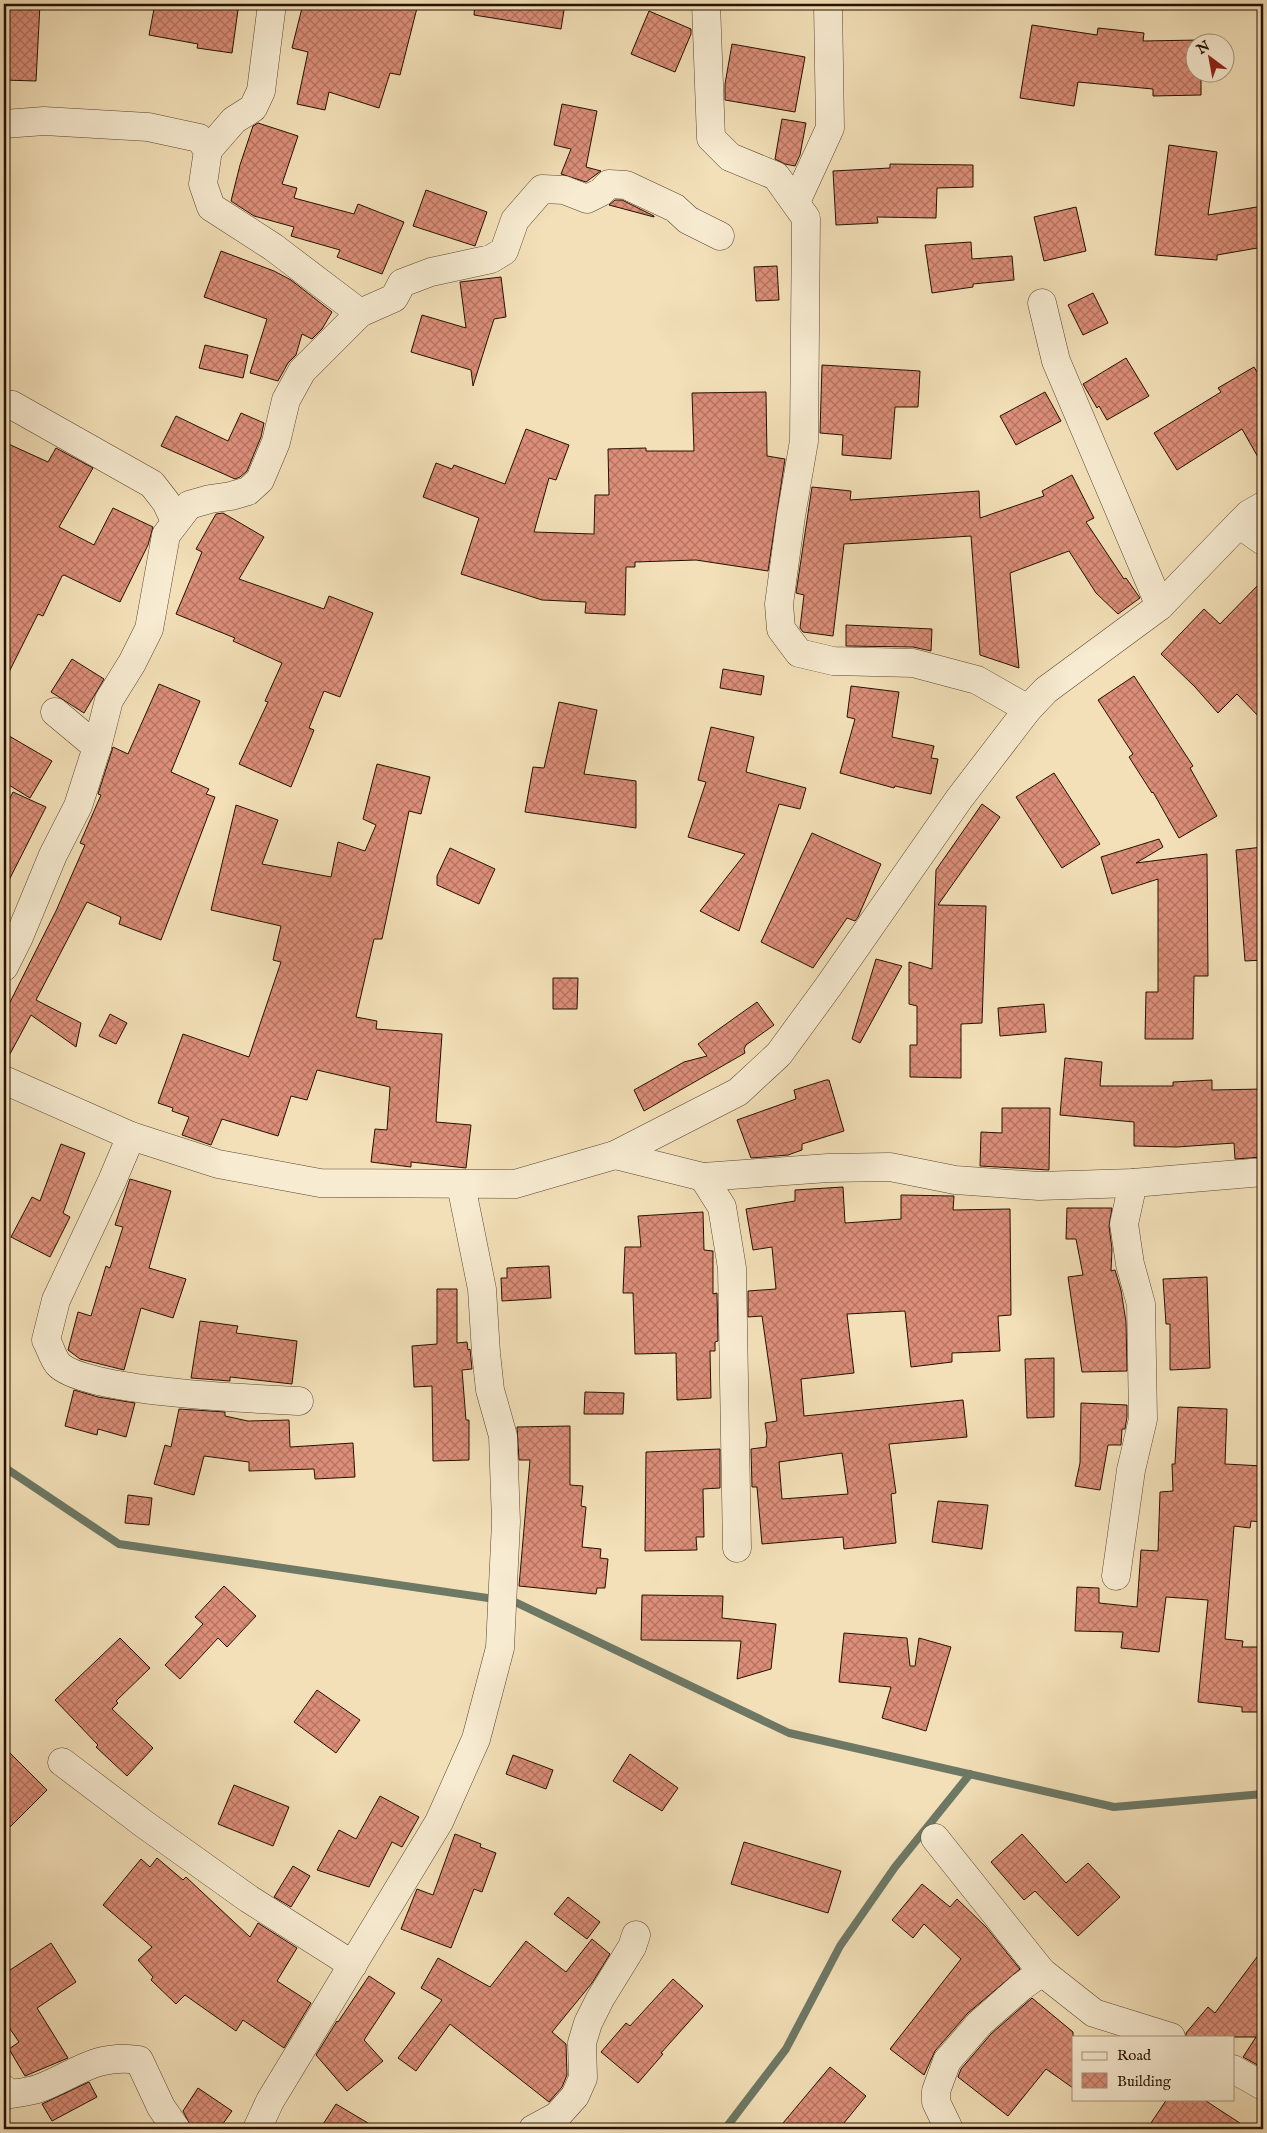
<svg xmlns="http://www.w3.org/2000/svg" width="1267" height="2133" font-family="'IM FELL English',serif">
	<defs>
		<pattern id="building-cross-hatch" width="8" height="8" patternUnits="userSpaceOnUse" patternTransform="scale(1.25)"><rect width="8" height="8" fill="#dc8e79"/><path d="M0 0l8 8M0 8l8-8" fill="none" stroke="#b27361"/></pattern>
	</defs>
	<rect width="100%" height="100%" fill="#f3e0b8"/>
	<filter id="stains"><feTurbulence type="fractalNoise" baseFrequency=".004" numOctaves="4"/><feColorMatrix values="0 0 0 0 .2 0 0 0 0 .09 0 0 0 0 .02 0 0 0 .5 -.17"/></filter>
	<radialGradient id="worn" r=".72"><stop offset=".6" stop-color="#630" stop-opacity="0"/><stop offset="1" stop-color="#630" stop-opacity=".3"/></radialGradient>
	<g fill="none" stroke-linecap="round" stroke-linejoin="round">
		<!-- stream -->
		<g stroke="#6d7865" stroke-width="8">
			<polyline points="4,1467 119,1544 515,1602 789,1733 1114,1807 1263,1794"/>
			<polyline points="725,2129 786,2049 840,1946 895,1867 970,1774"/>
		</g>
	</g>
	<!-- building -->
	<g fill="url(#building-cross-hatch)" stroke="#261000" fill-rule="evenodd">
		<polygon points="4,4 40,4 36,81 4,80"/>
		<polygon points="155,4 175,4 204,9 204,5 238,10 232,53 197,48 198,44 149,35"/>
		<polygon points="303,4 314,4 338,10 338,4 418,4 400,75 390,73 379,108 329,92 325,110 297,104 308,52 292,48"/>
		<polygon points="475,4 565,4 561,29 474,15"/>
		<polygon points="649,11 691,29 691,34 675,72 631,54"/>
		<polygon points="1032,25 1097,35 1098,28 1144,33 1143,41 1200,40 1200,42 1194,42 1194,72 1201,72 1201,95 1153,96 1153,89 1078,82 1074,106 1020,98"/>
		<polygon points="732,44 805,57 795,112 725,100 725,84"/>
		<polygon points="562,104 597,111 586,167 601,171 586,182 561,174 571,149 554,145"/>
		<polygon points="782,119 806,123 800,155 795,166 785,164 775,159"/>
		<polygon points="258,123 298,136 282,184 297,188 294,198 354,214 358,204 404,222 382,274 337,257 340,250 291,236 294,227 254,216 231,201 240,165 253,126"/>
		<polygon points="1169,145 1217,152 1208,215 1263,206 1263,247 1217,255 1217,260 1155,255"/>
		<polygon points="890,164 973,165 973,187 937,188 936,218 877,217 878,223 836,225 833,171 890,168"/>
		<polygon points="426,190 487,212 475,246 413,226"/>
		<polygon points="615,200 622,200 654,216 654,217 609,205"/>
		<polygon points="1076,207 1086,251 1044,261 1034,217"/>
		<polygon points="971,242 972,259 1012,256 1014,280 973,284 973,287 932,293 925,245"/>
		<polygon points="221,251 274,271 291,280 332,312 322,329 312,339 302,334 296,355 288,363 278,381 250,373 267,319 204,297"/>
		<polygon points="777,266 779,300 756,301 754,267"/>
		<polygon points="501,277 506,317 494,319 473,386 471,370 411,352 422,315 466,328 460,282"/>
		<polygon points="1093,293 1108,323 1083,335 1068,305"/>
		<polygon points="205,345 248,355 243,378 199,368"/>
		<polygon points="1126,358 1149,396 1107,420 1099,406 1097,408 1083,384"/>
		<polygon points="822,365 920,371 918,407 895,407 891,459 842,455 843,435 820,433"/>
		<polygon points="1254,367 1263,382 1263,466 1242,429 1177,470 1154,433 1221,392 1218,388"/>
		<polygon points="766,392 767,456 785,459 768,571 696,560 635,562 635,567 626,567 625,615 585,613 586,602 542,600 461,574 479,518 423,497 436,463 452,469 454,465 505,484 526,429 569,445 556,480 549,478 534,532 594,534 595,495 609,495 608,449 646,448 646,451 694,451 692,393"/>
		<polygon points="1045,392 1061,421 1016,445 1000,416"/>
		<polygon points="241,413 264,423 261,437 247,471 240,477 235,479 161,446 176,416 228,441"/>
		<polygon points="4,442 48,462 56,448 93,468 59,527 94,545 113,508 153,527 148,545 120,602 64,575 62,576 43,616 38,614 4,682"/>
		<polygon points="1072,475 1094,518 1086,522 1124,579 1126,578 1140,598 1118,614 1096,593 1069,551 1010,573 1019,668 980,655 971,536 844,544 833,636 803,632 800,628 804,595 796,593 812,487 851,491 850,500 979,491 980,518 1044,496 1042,491"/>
		<polygon points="223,513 264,537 239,579 324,609 329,596 373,613 340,697 324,691 309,728 314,730 291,787 239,764 268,702 265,701 282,663 233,641 235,638 176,614 202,552 196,549 216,514"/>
		<polygon points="1263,580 1263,721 1237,694 1218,713 1195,687 1161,654 1204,609 1220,624"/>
		<polygon points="846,625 932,629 931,651 913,647 846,646"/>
		<polygon points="72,659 104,679 84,713 51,692"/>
		<polygon points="723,669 764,676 761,695 720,688"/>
		<polygon points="1134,676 1193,766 1190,768 1217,816 1179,838 1153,792 1152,793 1129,757 1133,754 1098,700"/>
		<polygon points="159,684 200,701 171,772 209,789 206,794 215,797 161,940 119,924 121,917 87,902 36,1000 81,1023 76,1047 31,1015 4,1065 4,1014 56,911 85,845 80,843 101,795 98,794 113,747 128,754"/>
		<polygon points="851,686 899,692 892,737 934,746 931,758 938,759 931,794 895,786 894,788 840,773 855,719 847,717"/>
		<polygon points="559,702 597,710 584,774 636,781 636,828 525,812 533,767 544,768"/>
		<polygon points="711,727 754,737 746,772 806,788 800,809 779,804 739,931 700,911 745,854 688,837 706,782 698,780"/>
		<polygon points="4,733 52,761 30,798 4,782"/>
		<polygon points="377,764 430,777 421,814 409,811 382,939 374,939 356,1017 377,1021 376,1029 442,1034 436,1122 471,1125 466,1168 411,1162 411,1167 371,1162 375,1129 387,1130 390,1087 317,1070 307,1100 291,1096 278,1136 222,1119 211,1145 182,1135 189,1117 172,1111 173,1108 158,1103 183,1034 249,1057 281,962 273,960 281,926 211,910 236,805 278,820 262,864 331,877 338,842 365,851 376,825 363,819"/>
		<polygon points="1054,773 1100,844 1062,868 1016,797"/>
		<polygon points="13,792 46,807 4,890 4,810"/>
		<polygon points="982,804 1000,817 938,905 986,906 982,1023 961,1024 961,1078 910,1077 910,1045 917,1045 917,1006 909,1004 909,962 932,969 936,870"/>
		<polygon points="812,833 881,864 858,917 855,921 847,918 813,968 761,942"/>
		<polygon points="1159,839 1163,847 1136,863 1207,854 1208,976 1194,976 1193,1039 1145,1039 1146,992 1158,992 1158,879 1112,894 1101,857"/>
		<polygon points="1263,847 1263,960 1245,961 1236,850"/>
		<polygon points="450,848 495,869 479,904 437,885 437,876"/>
		<polygon points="876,959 902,966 860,1043 852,1039"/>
		<polygon points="553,978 578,978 577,1009 553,1009"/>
		<polygon points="757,1002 774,1025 746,1045 744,1049 745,1053 644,1111 634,1090 684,1062 707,1056 698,1044"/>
		<polygon points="1044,1004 1046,1032 1000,1036 998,1008"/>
		<polygon points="110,1014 127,1023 116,1044 99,1036"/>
		<polygon points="1065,1058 1102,1062 1100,1086 1173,1086 1173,1082 1212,1080 1212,1090 1263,1089 1263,1157 1235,1159 1234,1143 1177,1147 1134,1146 1134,1122 1060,1115"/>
		<polygon points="826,1080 829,1080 844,1131 802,1144 802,1150 788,1155 751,1158 737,1120 796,1099 794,1090"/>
		<polygon points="1002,1108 1050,1108 1049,1170 980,1166 981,1132 1002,1133"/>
		<polygon points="61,1144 85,1153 63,1213 70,1217 50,1257 11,1237 32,1197 40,1201"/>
		<polygon points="130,1179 171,1191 149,1268 186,1279 173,1318 141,1308 124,1370 80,1359 68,1350 78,1312 91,1316 106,1266 110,1268 123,1227 115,1225"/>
		<path d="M 843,1187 L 845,1223 L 901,1219 L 901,1195 L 954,1196 L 953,1210 L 1010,1209 L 1011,1315 L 998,1316 L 1000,1351 L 952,1353 L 952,1362 L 911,1367 L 905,1311 L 847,1314 L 854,1373 L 801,1379 L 804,1416 L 963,1400 L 967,1437 L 889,1444 L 896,1493 L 891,1494 L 896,1543 L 844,1549 L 843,1537 L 762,1544 L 757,1487 L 752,1487 L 751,1449 L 766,1447 L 767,1436 L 765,1423 L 777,1421 L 762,1316 L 748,1317 L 748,1291 L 776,1289 L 772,1247 L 753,1250 L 746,1209 L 795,1201 L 795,1190 ZM 842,1453 L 848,1494 L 782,1499 L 779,1462 Z"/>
		<polygon points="1067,1208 1112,1208 1109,1226 1112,1249 1111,1271 1115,1270 1121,1290 1126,1322 1127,1371 1082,1372 1068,1277 1083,1275 1076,1239 1066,1239"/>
		<polygon points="703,1212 704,1250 713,1251 713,1294 717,1293 718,1341 715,1342 715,1351 710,1351 711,1398 677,1400 676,1353 635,1354 633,1293 623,1293 625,1247 641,1247 638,1216"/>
		<polygon points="549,1266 551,1298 502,1301 501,1278 507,1278 507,1268"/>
		<polygon points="1207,1277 1210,1368 1170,1370 1170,1324 1166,1324 1163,1279"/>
		<polygon points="437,1289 457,1289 457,1343 467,1342 468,1350 470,1349 472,1369 462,1370 466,1420 469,1420 469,1460 433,1461 432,1386 414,1387 412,1346 437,1344"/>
		<polygon points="200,1321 238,1326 236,1333 297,1341 292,1384 230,1377 230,1381 191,1378"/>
		<polygon points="1054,1358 1054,1417 1027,1418 1025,1359"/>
		<polygon points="74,1390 98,1397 135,1403 126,1437 98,1429 97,1435 65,1426"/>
		<polygon points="585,1392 624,1393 623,1414 584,1414"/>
		<polygon points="1081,1403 1127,1405 1127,1417 1125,1429 1122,1429 1121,1445 1108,1445 1100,1490 1075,1486 1080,1463"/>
		<polygon points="1178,1407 1227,1409 1225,1464 1263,1466 1263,1522 1251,1521 1250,1528 1234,1526 1225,1639 1243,1641 1242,1647 1263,1647 1263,1712 1242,1712 1242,1707 1198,1702 1208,1600 1166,1597 1159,1652 1121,1648 1123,1632 1075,1631 1077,1587 1099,1588 1099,1603 1137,1607 1141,1550 1158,1551 1160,1492 1173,1491 1172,1464 1175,1464"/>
		<polygon points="179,1409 225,1412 225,1416 248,1421 289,1420 290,1447 353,1443 355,1477 315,1479 314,1469 249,1471 249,1462 204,1456 194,1495 154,1484 165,1445 171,1447"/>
		<polygon points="570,1426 570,1485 583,1486 581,1506 586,1507 582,1547 601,1549 600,1558 608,1559 605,1588 597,1588 596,1594 519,1586 530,1460 519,1460 517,1427"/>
		<polygon points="720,1449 720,1488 703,1489 704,1537 696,1537 697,1550 645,1551 646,1452"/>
		<polygon points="128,1495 152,1498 149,1525 125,1523"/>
		<polygon points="938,1501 988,1505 982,1549 932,1542"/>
		<polygon points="224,1586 256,1616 227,1647 218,1638 180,1679 165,1665 203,1624 195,1617"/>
		<polygon points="642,1595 723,1596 722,1618 776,1624 771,1669 737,1679 741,1641 641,1640"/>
		<polygon points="844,1633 907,1638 910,1666 915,1666 919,1638 951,1647 926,1731 882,1718 891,1687 839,1682"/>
		<polygon points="120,1638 150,1668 116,1701 118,1703 112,1709 153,1748 127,1776 96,1747 98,1745 55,1700"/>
		<polygon points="317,1690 360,1720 336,1753 294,1722"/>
		<polygon points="4,1747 47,1790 4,1833"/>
		<polygon points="630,1754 678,1788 662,1811 613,1781"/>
		<polygon points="513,1755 553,1770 546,1789 506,1774"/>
		<polygon points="234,1785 289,1807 273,1846 218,1824"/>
		<polygon points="380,1796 419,1817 402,1847 392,1842 369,1887 317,1870 339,1830 356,1839"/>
		<polygon points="455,1834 481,1844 480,1847 496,1853 482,1892 474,1889 451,1948 401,1929 417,1889 433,1895"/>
		<polygon points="1022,1834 1066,1883 1088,1863 1120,1897 1078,1936 1035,1891 1024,1900 991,1862"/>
		<polygon points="744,1842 841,1871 828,1913 731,1884"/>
		<polygon points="157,1858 183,1880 186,1877 250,1937 258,1923 297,1948 277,1981 311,2003 284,2048 243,2020 236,2031 185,1995 176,2004 151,1980 153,1977 138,1960 152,1947 103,1905 141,1859 150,1867"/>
		<polygon points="293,1866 310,1876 291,1907 274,1897"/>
		<polygon points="922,1884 950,1907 957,1899 986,1927 1020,1969 968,2013 935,2051 924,2075 890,2049 961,1959 924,1924 913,1938 892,1920"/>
		<polygon points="568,1897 600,1922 587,1939 554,1914"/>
		<polygon points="592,1939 610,1954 592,1983 552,2032 566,2044 567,2075 562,2087 549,2102 450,2024 416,2071 398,2058 442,2000 421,1988 438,1958 490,1987 526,1941 566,1972"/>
		<polygon points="51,1943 76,1982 37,2008 68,2058 25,2076 9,2049 19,2042 4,2020 4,1974"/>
		<polygon points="1263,1949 1263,2068 1243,2057 1256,2037 1186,2037 1186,2033 1208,2007 1215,2013"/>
		<polygon points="369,1976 395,1993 364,2040 383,2061 347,2091 316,2055 337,2021 338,2022"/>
		<polygon points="673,1979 703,2006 661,2053 663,2054 638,2083 601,2052 626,2023 630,2026"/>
		<polygon points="1032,1998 1073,2032 1073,2088 1046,2069 1008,2116 958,2077 961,2069 991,2034"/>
		<polygon points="830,2067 866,2096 839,2129 778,2129"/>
		<polygon points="89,2082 97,2097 52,2121 42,2104"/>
		<polygon points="198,2088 232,2111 219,2129 195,2129 191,2127 183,2111"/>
		<polygon points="1167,2099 1203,2099 1249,2129 1147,2129"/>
		<polygon points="336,2104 378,2129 320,2129"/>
	</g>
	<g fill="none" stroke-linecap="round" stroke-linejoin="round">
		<!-- minor casing -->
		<g stroke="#59442e" stroke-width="29">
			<g id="minor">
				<polyline points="706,4 711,138 730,157 776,176 806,218 804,441 791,516 779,604 781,629 799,653 833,661 913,663 977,680 1028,709"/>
				<polyline points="4,124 44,121 148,127 199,138 208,150 203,184 211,207 273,247 360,313"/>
				<polyline points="208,150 234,120 253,108 261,91 272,4"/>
				<polyline points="796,202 830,128 828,4"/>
				<polyline points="1042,303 1056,361 1160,606"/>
				<polyline points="4,404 12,405 152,484 166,502 175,521"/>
				<polyline points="1239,524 1263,541"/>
				<polyline points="55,712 97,747"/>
				<polyline points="4,967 19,937 53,855 78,806 97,747 109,700 132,663 149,629 166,535 189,505 210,499 231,496 248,491 260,480 276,442 286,400 302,371 360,313 394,298 402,283 431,272 491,259 504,251 515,220 542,189 564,190 587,199 601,192 609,184 626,185 675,208 688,220 720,236"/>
				<polyline points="4,1080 131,1136 218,1164 320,1183 515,1184 615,1155 738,1092 779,1054 828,987 959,799 1028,709 1046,690 1160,606 1239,524 1249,514 1263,506"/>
				<path d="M 131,1136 L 112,1181 L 56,1300 L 46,1340 C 50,1347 53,1358 58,1364 C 83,1392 257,1399 299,1401"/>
				<polyline points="615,1155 703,1177 828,1168 890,1167 955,1180 1039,1186 1133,1183 1263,1172"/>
				<polyline points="703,1177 722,1207 732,1268 737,1548"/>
				<polyline points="1116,1576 1131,1470 1143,1419 1141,1304 1130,1264 1124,1224 1133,1183"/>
				<polyline points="62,1762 144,1824 249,1899 353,1965"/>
				<polyline points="935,1838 1042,1972 1094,2013 1171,2037"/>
				<polyline points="1233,2069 1263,2086"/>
				<path d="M 4,2089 L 5,2095 C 16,2093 30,2092 40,2088 C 76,2074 97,2053 139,2060 L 161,2107 L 176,2129"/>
				<polyline points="257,2129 270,2101 439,1822 476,1739 500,1648 506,1522 503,1436 490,1390 486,1353 482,1289 461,1185"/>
				<polyline points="533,2129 557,2116 575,2096 583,2078 582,2043 588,2023 600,1999 632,1947 636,1935"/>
				<polyline points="949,2129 936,2102 936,2091 947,2061 980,2023 1021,1987 1042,1972"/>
			</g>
		</g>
		<!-- minor -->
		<use href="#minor" stroke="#f7ebd1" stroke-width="28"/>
	</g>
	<!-- margin -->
	<rect width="1267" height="2133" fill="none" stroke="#f3e0b8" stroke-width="20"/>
	<rect x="5" y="5" width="1257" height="2123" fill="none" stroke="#261000" stroke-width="2.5"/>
	<rect x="10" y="10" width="1247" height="2113" fill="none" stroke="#261000"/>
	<!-- legend -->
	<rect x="1072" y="2036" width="162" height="65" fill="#f7ebd1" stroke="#a3937d"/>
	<rect x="1082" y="2052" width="25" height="8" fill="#f7ebd1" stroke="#a3937d"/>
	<text x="1117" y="2060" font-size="15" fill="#261000">Road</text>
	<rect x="1082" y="2073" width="25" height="15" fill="url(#building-cross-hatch)" stroke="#a3937d"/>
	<text x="1117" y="2086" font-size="15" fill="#261000">Building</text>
	<!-- north arrow -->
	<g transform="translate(1210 58) rotate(328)"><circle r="24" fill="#f7ebd1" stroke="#a3937d"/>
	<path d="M0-4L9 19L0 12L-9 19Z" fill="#8f2418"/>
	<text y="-8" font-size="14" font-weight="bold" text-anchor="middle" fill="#261000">N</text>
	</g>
	<rect width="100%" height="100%" filter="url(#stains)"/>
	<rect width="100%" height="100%" fill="url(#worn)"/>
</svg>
